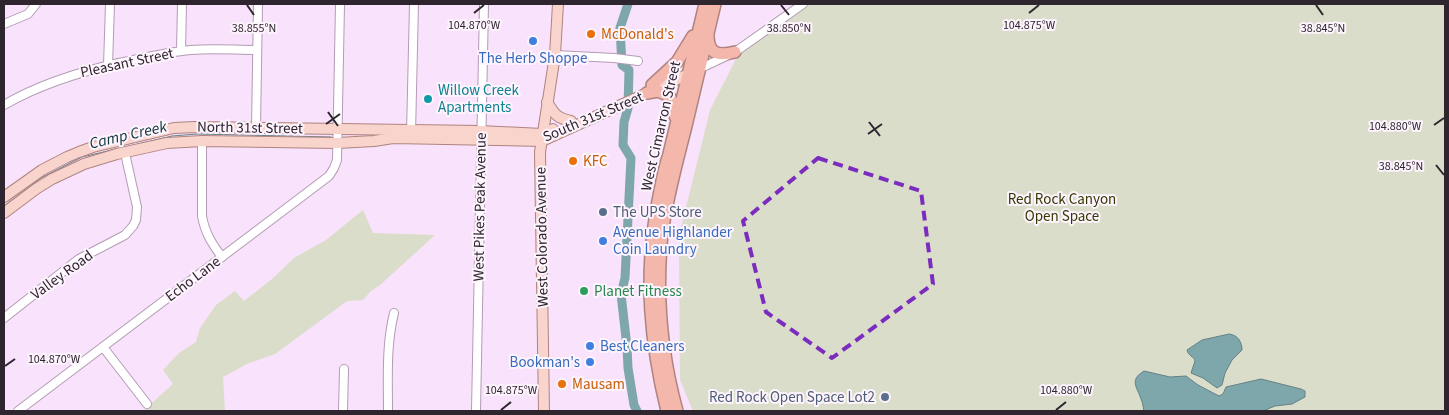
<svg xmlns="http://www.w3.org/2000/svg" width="1449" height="415" font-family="'Source Sans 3',sans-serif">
	<rect width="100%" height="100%" fill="#f9e2fb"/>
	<!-- green -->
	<g fill="#daddc9">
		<polygon points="809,4 1445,4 1445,411 693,411 680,380 679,236 710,110 738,55"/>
		<polygon points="363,210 373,233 435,235 380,285 371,291 363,300 347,301 275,354 247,364 223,377 225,411 143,411 173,384 163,370 179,353 196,342 200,328 216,305 235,291 244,301 272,279 294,258 326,240"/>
	</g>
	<!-- water -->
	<g fill="#7ea7ac" stroke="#668086">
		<path d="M 1229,334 C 1238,335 1242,342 1242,350 L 1232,360 L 1225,373 L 1222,385 L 1217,388 L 1203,378 L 1191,373 L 1195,361 C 1194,356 1188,356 1187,350 L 1202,340 Z"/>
		<path d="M 1144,371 L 1170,377 L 1186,376 L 1198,385 L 1219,396 L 1223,394 L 1226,387 L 1261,379 L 1301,389 L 1305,391 L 1305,397 L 1292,404 L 1275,406 L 1263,411 L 1144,411 C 1143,407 1143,403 1141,399 C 1137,387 1129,380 1144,371 Z"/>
	</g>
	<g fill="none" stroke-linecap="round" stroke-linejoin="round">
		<!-- stream -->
		<polyline stroke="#668086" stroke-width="1" points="4,206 41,178 82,157 172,136 197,134 331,137"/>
		<!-- river -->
		<polyline stroke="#7ea7ac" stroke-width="9" points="628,4 620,28 622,65 629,70 628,108 624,122 623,145 631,158 625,278 621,294 627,347 628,368 634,405 637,411"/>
		<!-- minor casing -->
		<g stroke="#b39cb4" stroke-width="10">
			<g id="minor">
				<polyline points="4,24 28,14 36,4"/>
				<polyline points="181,51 182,4"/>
				<polyline points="555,55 614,58 638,61"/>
				<polyline points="108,66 110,4"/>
				<polyline points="699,69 735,52 803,4"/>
				<path d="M 4,105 C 40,84 79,72 119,63 C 143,58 167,52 191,50 C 213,48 235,50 257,50"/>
				<polyline points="256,128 258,4"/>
				<polyline points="411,134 414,4"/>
				<path d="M 202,141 L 202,216 C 205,233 212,244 222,257"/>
				<polyline points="4,318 79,259 125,235 133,226 136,220 137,207 125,153"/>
				<polyline points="103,347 147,404"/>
				<polyline points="18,411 329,176 334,168 337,160 340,4"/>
				<polyline points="343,411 344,369"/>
				<path d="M 388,411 C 388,379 386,345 394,313"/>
				<polyline points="476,411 484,4"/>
			</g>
		</g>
		<!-- major casing -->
		<g stroke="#af8480" stroke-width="12">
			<g id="major">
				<path d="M 547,102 C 555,114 556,118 571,121"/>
				<polyline points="4,197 42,170 67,157 79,152 93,147 174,128 195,127 480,131 542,134 553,129"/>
				<polyline points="4,213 36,189 52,179 84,164 117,154 167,143 202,141 337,143 374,141 393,138 542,141 693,72"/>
				<polyline points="544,411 540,152 555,55 558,4"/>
			</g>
		</g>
		<!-- highway casing -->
		<g stroke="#af8480" stroke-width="14">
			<g id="highway">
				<path d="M 708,35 C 708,55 719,56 735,52"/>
				<polyline points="652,85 677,62 693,36"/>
				<polyline points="647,93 658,91 669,96 676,108 675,116"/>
				<path d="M 667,411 C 650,342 644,277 657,206 C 661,187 663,172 669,154 L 705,4"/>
				<path d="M 677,411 C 661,353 656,294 662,234 C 667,197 677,162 686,126 C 696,85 705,45 715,4"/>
			</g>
		</g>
		<!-- minor -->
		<use href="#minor" stroke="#fff" stroke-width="8"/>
		<!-- major -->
		<use href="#major" stroke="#f8d4cd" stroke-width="10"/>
		<!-- highway -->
		<use href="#highway" stroke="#f4b7ab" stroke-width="11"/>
	</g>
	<!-- marked area -->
	<path fill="none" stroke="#7b2cbf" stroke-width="4" stroke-dasharray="10 6" stroke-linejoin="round" d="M 818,158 L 921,191 L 933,284 L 832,358 L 766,312 L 743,221 Z"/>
	<!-- ticks -->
	<path fill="none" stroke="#2e252f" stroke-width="2" d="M 247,5 L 254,15M 781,5 L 789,15M 1316,5 L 1323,15M 474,13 L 484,5M 1029,13 L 1039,5M 328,112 L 338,126M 869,122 L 880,136M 326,124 L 340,114M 1434,125 L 1444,118M 868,134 L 882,124M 1436,165 L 1444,175M 5,366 L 15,359M 501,410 L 511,402M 1056,410 L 1066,402"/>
	<!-- markers -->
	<g fill="#e8710a" stroke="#fef4fe" stroke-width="2">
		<circle cx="591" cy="34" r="5"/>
		<circle cx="573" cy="161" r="5"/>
		<circle cx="562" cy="384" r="5"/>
	</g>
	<g fill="#3f7fe0" stroke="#fef4fe" stroke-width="2">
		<circle cx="533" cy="41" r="5"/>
		<circle cx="603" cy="241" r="5"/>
		<circle cx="590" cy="346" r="5"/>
		<circle cx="590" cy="362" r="5"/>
	</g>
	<circle fill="#0f9aa8" stroke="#fef4fe" stroke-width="2" cx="428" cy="99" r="5"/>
	<g fill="#5c6f8a" stroke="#fef4fe" stroke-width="2">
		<circle cx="603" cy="212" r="5"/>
		<circle cx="885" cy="397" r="5"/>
	</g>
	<circle fill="#2e9e5b" stroke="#fef4fe" stroke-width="2" cx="584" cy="291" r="5"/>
	<g text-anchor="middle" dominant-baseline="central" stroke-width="4" stroke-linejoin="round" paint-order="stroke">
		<!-- food labels -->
		<g font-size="15" fill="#c56008" stroke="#fef4fe" text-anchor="start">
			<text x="601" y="34">McDonald's</text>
			<text x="583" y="161">KFC</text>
			<text x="572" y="384">Mausam</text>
		</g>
		<!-- shop labels -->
		<g font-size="15" fill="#366cbe" stroke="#fef4fe" text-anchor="start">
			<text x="533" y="58" text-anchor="middle">The Herb Shoppe</text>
			<text x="613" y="232">Avenue Highlander<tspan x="613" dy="17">Coin Laundry</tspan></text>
			<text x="600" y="346">Best Cleaners</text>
			<text x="580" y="362" text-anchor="end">Bookman's</text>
		</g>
		<!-- street labels -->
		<g font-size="15" fill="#2e252f" stroke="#fef4fe">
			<text transform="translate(127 63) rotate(-12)">Pleasant Street</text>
			<text transform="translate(593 117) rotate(-23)">South 31st Street</text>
			<text transform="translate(661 126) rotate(-77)">West Cimarron Street</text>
			<text transform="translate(250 128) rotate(1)">North 31st Street</text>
			<text transform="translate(480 207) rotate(-89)">West Pikes Peak Avenue</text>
			<text transform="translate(542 237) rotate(-91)">West Colorado Avenue</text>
			<text transform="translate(62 275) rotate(-36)">Valley Road</text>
			<text transform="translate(193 279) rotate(-37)">Echo Lane</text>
		</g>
		<!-- culture labels -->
		<g font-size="15" fill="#0d838f" stroke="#fef4fe" text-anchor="start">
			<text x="438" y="90">Willow Creek<tspan x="438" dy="17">Apartments</tspan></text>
		</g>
		<!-- park labels -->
		<g font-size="15" fill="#353900" stroke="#fef4fe">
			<text x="1062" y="199">Red Rock Canyon<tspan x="1062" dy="17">Open Space</tspan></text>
		</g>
		<!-- service labels -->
		<g font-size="15" fill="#4e5e75" stroke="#fef4fe" text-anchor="start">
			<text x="613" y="212">The UPS Store</text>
			<text x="875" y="397" text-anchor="end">Red Rock Open Space Lot2</text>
		</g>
		<!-- leisure labels -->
		<g font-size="15" fill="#27864d" stroke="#fef4fe" text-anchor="start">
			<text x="594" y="291">Planet Fitness</text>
		</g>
		<!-- water labels -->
		<g font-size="16" font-style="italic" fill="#0b3439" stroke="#fef4fe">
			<text transform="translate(128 135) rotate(-13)">Camp Creek</text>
		</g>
	</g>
	<g font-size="12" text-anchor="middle" fill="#2e252f" stroke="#fef4fe" stroke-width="4" stroke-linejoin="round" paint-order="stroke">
		<text x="474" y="29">104.870°W</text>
		<text x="1029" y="29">104.875°W</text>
		<text x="254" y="32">38.855°N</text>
		<text x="789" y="32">38.850°N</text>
		<text x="1323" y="32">38.845°N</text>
		<text x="1395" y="130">104.880°W</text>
		<text x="1401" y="170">38.845°N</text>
		<text x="54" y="363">104.870°W</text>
		<text x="511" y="394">104.875°W</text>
		<text x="1066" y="394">104.880°W</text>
	</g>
	<!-- border -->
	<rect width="1449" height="415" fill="none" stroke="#2e252f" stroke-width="10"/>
</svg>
